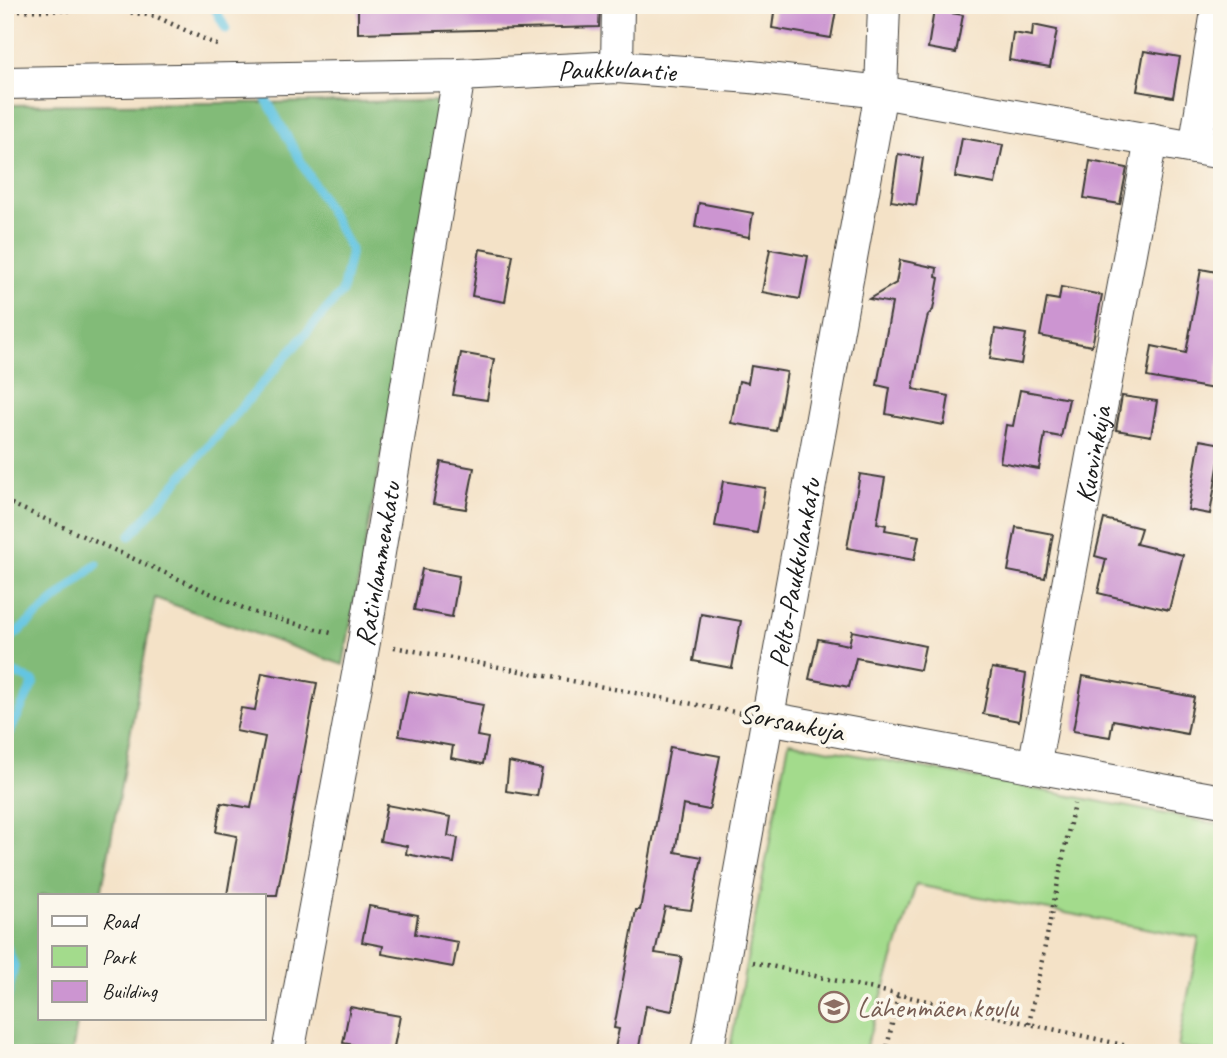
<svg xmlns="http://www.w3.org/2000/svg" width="1227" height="1058" font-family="Caveat,sans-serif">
	<rect width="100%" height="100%" fill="#fbf7ec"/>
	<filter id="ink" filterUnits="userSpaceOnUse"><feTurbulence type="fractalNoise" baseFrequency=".0143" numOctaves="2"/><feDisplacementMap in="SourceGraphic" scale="14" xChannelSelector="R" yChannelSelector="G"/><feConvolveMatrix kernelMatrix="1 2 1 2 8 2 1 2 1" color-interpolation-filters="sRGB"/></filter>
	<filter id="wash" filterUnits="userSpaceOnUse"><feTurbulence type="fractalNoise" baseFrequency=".00686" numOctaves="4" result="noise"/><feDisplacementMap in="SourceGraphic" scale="28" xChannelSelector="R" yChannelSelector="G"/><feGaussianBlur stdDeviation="1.57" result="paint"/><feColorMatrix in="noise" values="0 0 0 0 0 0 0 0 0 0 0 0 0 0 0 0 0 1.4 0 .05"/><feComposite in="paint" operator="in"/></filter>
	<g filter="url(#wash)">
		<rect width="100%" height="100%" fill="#f4e2c7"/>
		<!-- green -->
		<polygon fill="#a3db8c" stroke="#607c54" stroke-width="2" points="789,742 1222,825 1222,1053 1178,1047 1199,938 916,885 864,1053 729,1053"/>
		<!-- forest -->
		<polygon fill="#82bb78" stroke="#4f6c4a" stroke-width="2" points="446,101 343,665 155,598 101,895 40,895 40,1018 78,1018 72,1053 5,1053 5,105"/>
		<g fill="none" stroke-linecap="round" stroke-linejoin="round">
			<!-- stream -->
			<g stroke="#64c5e2" stroke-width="9">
				<polyline points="213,5 226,29"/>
				<polyline points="130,536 342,292 351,250 262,92"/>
				<polyline points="5,643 97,564"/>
				<polyline points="5,668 34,682 5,742"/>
				<polyline points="5,943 14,966 5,1008"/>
			</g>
		</g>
		<g id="blocks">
			<!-- building -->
			<g fill="#cc95d1">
				<polygon points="358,5 600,5 599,27 358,33"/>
				<polygon points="775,5 837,5 831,38 772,28"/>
				<polygon points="934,10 963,15 956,53 928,48"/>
				<polygon points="1033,25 1057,30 1050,67 1009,60 1013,33 1032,36"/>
				<polygon points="1144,51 1180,57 1173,97 1137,91"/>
				<polygon points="962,138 1003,145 995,184 955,177"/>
				<polygon points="898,154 923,158 916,205 891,201"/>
				<polygon points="1090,161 1127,168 1120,204 1084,198"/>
				<polygon points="699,203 753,213 749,237 695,227"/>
				<polygon points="480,249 513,255 505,302 472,296"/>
				<polygon points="770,249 808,256 800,299 762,292"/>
				<polygon points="900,260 937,268 936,277 939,278 933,310 928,315 922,340 913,389 949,396 944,425 886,414 890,388 877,385 892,303 869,299 896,283"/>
				<polygon points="1201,269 1222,273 1222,346 1214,389 1147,377 1152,346 1186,353"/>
				<polygon points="1061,287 1102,295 1092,346 1040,336 1047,298 1059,300"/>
				<polygon points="995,329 1026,334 1021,364 990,359"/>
				<polygon points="461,353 494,359 487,400 453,395"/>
				<polygon points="751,366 787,372 776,431 731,423 739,381 748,383"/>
				<polygon points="1020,390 1069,399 1061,437 1045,434 1039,469 1000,462 1006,425 1013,426"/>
				<polygon points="1122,396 1157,401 1151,436 1116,430"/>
				<polygon points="1200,440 1222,444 1210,514 1188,510"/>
				<polygon points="441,462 474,468 466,509 433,504"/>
				<polygon points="860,474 885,478 877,523 886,525 885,530 919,536 914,560 847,548"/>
				<polygon points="723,481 765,488 757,533 715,526"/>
				<polygon points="1104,519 1141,528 1136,544 1183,555 1169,610 1098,593 1106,559 1095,556"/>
				<polygon points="1016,527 1053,534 1045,578 1008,571"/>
				<polygon points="422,569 459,576 452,617 414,610"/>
				<polygon points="701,614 741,621 732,668 693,661"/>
				<polygon points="852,631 925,646 920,670 856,658 849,687 809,679 818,639 849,645"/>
				<polygon points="992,668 1026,674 1019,721 983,714"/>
				<polygon points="262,673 317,683 277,895 227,895 237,836 216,832 221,803 251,808 265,737 236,731 241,708 255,710"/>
				<polygon points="1083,676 1194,697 1187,734 1113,720 1110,737 1073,731"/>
				<polygon points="408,691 483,705 477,736 488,738 483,764 451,758 453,746 399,736"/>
				<polygon points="670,747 720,756 709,810 683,805 675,852 702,857 691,910 665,907 655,953 682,957 672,1011 646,1006 638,1053 614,1053 619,1029 614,1028 636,910 640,910"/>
				<polygon points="509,762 542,769 537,796 506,791"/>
				<polygon points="387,805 451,817 448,836 458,838 454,863 406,854 407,846 380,841"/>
				<polygon points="369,906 418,915 415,934 458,942 453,967 382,954 383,946 362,942"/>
				<polygon points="350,1007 400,1016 393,1052 343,1043"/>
			</g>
		</g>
	</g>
	<g filter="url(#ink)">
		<use href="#blocks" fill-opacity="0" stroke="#3c3a36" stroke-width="2"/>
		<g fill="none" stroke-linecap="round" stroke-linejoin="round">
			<!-- street casing -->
			<g stroke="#3c3a36" stroke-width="34">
				<g id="street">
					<polyline points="617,67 618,5"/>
					<path id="s1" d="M 5,83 L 459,75 L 617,67 L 751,77 L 881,92 L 1222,153"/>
					<polyline points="1195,148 1218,5"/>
					<polyline points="768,718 1222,801"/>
					<path id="s2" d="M 1034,767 L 1151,140"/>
					<path id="s3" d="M 288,1053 L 364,642 L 459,75"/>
					<path id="s4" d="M 707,1053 L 881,92 L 884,5"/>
				</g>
			</g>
			<!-- path -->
			<g stroke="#3c3a36" stroke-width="4.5" stroke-dasharray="2 5" stroke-linecap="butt">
				<polyline points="5,10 120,11 155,16 221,47"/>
				<polyline points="5,501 252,612 335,634"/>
				<polyline points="394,647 740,713"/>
				<polyline points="753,962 1159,1053"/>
				<polyline points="1029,1024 1074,804"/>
				<polyline points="886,1053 898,995"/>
			</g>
			<!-- street -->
			<use href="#street" stroke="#fff" stroke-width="32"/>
		</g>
	</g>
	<!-- icons -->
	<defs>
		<g id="school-ring" transform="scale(1.575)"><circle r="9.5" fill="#fbf7ec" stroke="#8d6e63" stroke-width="1.5"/><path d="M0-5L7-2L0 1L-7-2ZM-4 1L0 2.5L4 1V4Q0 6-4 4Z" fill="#8d6e63"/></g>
	</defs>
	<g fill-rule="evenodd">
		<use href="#school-ring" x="834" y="1007"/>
	</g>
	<g text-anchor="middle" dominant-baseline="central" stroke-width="7" stroke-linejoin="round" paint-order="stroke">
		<!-- street labels -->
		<g font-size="28" fill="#1c1c1c" stroke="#fbf7ec">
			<text stroke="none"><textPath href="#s1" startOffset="612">Paukkulantie</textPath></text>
			<text stroke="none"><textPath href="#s2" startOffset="318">Kuovinkuja</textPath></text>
			<text stroke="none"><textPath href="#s3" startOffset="497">Ratinlammenkatu</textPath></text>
			<text stroke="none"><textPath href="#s4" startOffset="488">Pelto-Paukkulankatu</textPath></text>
			<text transform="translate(792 722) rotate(11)">Sorsankuja</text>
		</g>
		<!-- education labels -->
		<g font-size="28" fill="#785e54" stroke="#fbf7ec" text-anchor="start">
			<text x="857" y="1007">Lähenmäen koulu</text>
		</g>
	</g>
	<!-- margin -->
	<rect width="1227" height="1058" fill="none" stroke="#fbf7ec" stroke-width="28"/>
	<!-- legend -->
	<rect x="38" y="894" width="228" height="126" fill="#fbf7ec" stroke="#a29f99" stroke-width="2"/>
	<rect x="52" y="916" width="35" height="10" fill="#ffffff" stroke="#a29f99" stroke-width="2"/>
	<text x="102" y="928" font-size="21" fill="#1c1c1c">Road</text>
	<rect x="52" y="946" width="35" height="21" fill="#a3db8c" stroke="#a29f99" stroke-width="2"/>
	<text x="102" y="964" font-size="21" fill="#1c1c1c">Park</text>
	<rect x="52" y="981" width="35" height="21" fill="#cc95d1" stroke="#a29f99" stroke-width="2"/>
	<text x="102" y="998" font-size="21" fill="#1c1c1c">Building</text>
</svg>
